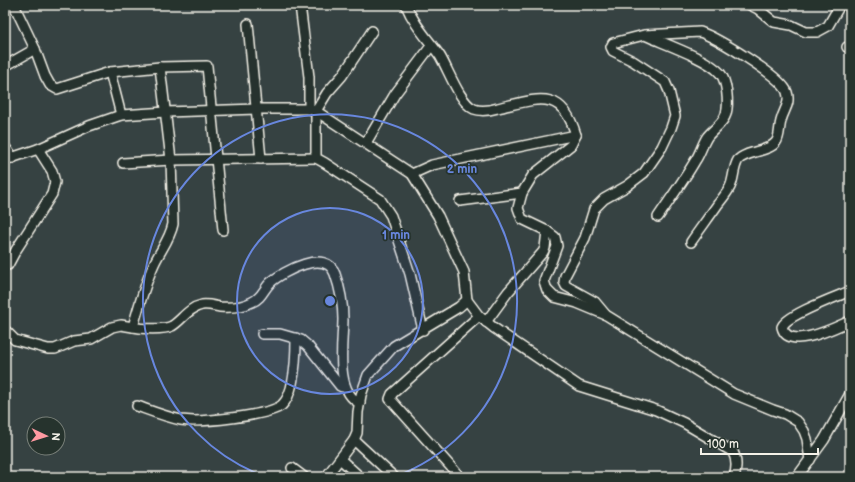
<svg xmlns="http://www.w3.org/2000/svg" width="855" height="482" font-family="'Balsamiq Sans',sans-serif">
	<rect width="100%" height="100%" fill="#364242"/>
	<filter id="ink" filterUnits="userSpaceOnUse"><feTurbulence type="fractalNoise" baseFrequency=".025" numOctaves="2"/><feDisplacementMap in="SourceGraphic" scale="8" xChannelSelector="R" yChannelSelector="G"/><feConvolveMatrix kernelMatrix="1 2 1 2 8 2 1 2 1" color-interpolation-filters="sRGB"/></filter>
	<g filter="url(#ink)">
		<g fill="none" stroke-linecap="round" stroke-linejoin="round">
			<!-- street casing -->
			<g stroke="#f4f1e8" stroke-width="12">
				<g id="street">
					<polyline points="14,5 35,49 45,76 50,85 57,89 110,72 160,67 207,66 223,230"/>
					<polyline points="300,5 309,77 309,109"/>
					<path d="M 406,5 C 414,25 428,39 440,56 C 448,69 460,103 474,109 C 482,112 491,110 498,108 C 537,99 562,87 576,135 L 571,145 L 533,175 L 522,193 L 518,208 L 522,219 L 547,231 L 555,237 L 557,246 L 544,281 L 547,290 L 554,297 L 577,303 L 606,315 L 734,394 L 773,410 L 785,414 L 798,422 L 804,431 L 807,439 L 810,460"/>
					<polyline points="750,5 758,9 774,22 791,25 806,32 817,32 828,26 840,5"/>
					<polyline points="248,24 261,159"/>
					<polyline points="372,31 342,76 327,93 316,111 316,158 325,163 380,199 391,216 410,274 423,330"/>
					<path d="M 647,36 C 665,44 708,59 720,73 C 727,81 729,103 726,114 C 723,124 713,129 707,137 C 702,145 700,154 695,161 C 684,180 670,199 658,217"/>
					<polyline points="847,47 850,47"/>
					<polyline points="5,66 35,49"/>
					<path d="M 160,67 L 171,160 L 173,224 C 170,239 160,251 154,264 C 145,284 139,305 133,327 C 141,329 164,330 172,326 C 182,320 188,308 202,305 C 208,304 214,306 220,307 C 231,308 242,307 252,302 C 262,298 263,290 270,283 C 283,271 327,248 335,274 C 340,288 343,305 343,319 C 343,342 334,392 360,403"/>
					<polyline points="110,72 121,115"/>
					<polyline points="366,143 395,94 431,46"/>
					<polyline points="5,147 13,158"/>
					<path d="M 5,160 L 38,149 L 89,126 L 121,115 L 166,112 L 257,109 L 309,109 L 316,111 L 412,174 L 438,216 L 464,272 L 467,300 L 479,316 L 494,328 L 579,386 L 656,410 L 684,423 L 733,452 C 737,460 737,468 734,477"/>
					<polyline points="123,163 171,160 316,158"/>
					<polyline points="412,174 432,165 576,135"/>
					<polyline points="460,201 522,193"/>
					<polyline points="5,265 8,265 16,250 52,194 55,182 52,171 38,149"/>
					<path d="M 850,291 C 836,297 786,315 782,327 C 788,352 836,327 850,321"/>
					<path d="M 605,314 L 595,302 L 566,286 L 564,282 L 565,276 L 585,238 L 594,209 L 604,199 L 627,186 L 644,173 L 662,147 L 671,128 L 675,116 L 669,91 L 665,82 L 633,61 L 613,51 L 611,47 L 613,43 L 644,35 L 700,32 C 717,38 781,76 787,92 C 791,105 783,110 781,121 C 779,127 780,137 776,142 C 769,152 746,151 738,160 C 733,168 734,179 730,187 C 727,193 722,199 718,204 C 709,217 700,229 691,242"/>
					<polyline points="486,322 508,292 543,252 545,248 547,231"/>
					<polyline points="5,330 15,340 48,349 55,349 74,341 91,339 112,327 121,325 133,327"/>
					<polyline points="262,334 280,334 301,340 308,346 340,386 342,387 345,386"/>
					<path d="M 137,406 C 151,411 166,417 181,420 C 198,423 269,416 282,405 C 295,393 296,355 296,338"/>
					<polyline points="354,440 394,477"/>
					<polyline points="340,459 360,477"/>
					<polyline points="292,468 304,477"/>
					<polyline points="326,477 354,440 357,433 358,412 361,395 368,375 394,346 459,307 467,300"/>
					<polyline points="460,477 390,399 392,394 479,316"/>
					<polyline points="797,477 824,440 850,394"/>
				</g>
			</g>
			<!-- street -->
			<use href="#street" stroke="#26332d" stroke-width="9"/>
		</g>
	</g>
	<!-- distance rings -->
	<circle cx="330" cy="301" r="93" fill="#6887de" fill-opacity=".12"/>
	<g fill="none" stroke="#6887de" stroke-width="2">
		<circle cx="330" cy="301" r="93"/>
		<path d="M266 477A187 187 0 1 1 394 477"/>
	</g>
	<circle cx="330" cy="301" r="6" fill="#6887de" stroke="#26332d" stroke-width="2"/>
	<g font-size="12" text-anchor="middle" font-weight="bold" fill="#6887de" stroke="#26332d" stroke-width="3.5" stroke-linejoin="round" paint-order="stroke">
		<text x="462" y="173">2 min</text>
		<text x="396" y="239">1 min</text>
	</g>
	<!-- margin -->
	<rect width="855" height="482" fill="none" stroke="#26332d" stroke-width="20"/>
	<rect x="10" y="10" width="835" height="462" fill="none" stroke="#f4f1e8" stroke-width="1.5" filter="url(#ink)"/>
	<!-- north arrow -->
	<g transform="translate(46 436) rotate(94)"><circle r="19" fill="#26332d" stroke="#787f78"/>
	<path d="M0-3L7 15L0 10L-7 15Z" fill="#ff9aa2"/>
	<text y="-6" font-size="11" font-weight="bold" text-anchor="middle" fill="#f4f1e8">N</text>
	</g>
	<!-- scale -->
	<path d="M701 448v6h117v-6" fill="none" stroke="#f4f1e8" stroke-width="2"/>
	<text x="707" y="448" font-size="12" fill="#f4f1e8" stroke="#26332d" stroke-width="3" paint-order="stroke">100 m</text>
</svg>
